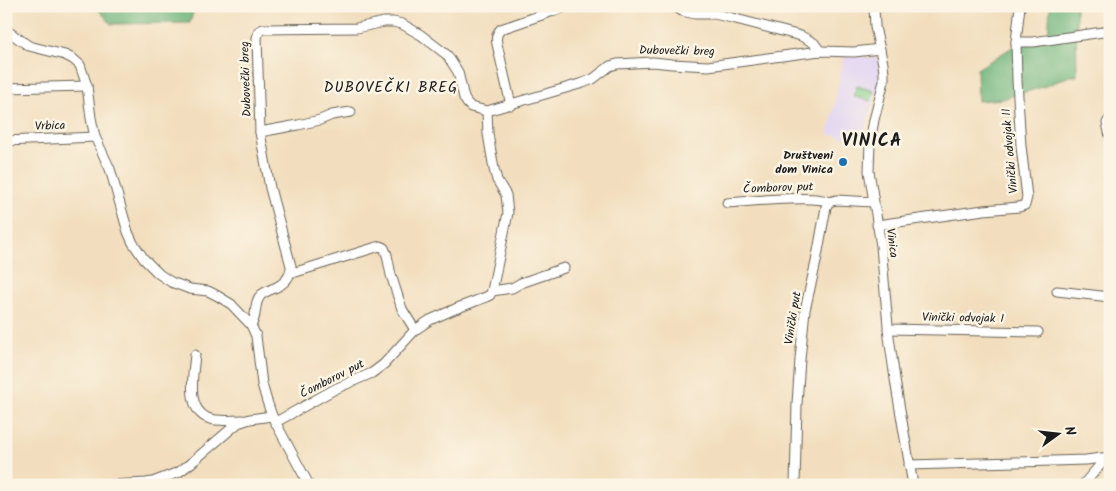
<svg xmlns="http://www.w3.org/2000/svg" width="1116" height="491" font-family="Kalam,sans-serif">
	<rect width="100%" height="100%" fill="#fcf5e5"/>
	<filter id="ink" filterUnits="userSpaceOnUse"><feTurbulence type="fractalNoise" baseFrequency=".02" numOctaves="2"/><feDisplacementMap in="SourceGraphic" scale="10" xChannelSelector="R" yChannelSelector="G"/><feConvolveMatrix kernelMatrix="1 2 1 2 8 2 1 2 1" color-interpolation-filters="sRGB"/></filter>
	<filter id="wash" filterUnits="userSpaceOnUse"><feTurbulence type="fractalNoise" baseFrequency=".0096" numOctaves="4" result="noise"/><feDisplacementMap in="SourceGraphic" scale="20" xChannelSelector="R" yChannelSelector="G"/><feGaussianBlur stdDeviation="1.12" result="paint"/><feColorMatrix in="noise" values="0 0 0 0 0 0 0 0 0 0 0 0 0 0 0 0 0 1.4 0 .05"/><feComposite in="paint" operator="in"/></filter>
	<g filter="url(#wash)">
		<rect width="100%" height="100%" fill="#f2debe"/>
		<!-- built -->
		<polygon fill="#e1d4f4" points="844,56 877,58 880,76 879,86 863,136 856,140 829,134"/>
		<!-- green -->
		<polygon fill="#84cf8c" stroke="#507654" points="857,86 874,91 871,101 854,97"/>
		<!-- forest -->
		<g fill="#6bb278" stroke="#44674a">
			<polygon points="80,6 195,6 190,23 111,24 99,10"/>
			<polygon points="1050,6 1076,6 1077,76 1070,76 1046,86 1002,99 978,101 977,69 1024,40 1048,38"/>
		</g>
	</g>
	<g filter="url(#ink)">
		<g fill="none" stroke-linecap="round" stroke-linejoin="round">
			<!-- minor casing -->
			<g stroke="#676055" stroke-width="11">
				<g id="minor">
					<polyline points="674,6 682,11 695,14 714,14 732,18 801,36 814,43 820,51"/>
					<polyline points="874,6 875,27 883,64 884,73 884,81 874,120 870,142 869,171 881,246 889,337 896,386 913,485"/>
					<polyline points="6,30 29,46 65,55 73,59 80,65 87,86 91,118 95,137 110,169 128,232 133,243 144,259 159,274 171,282 190,289 208,291 216,295 231,304 251,325 256,336 262,384 266,398 272,416 309,485"/>
					<polyline points="1016,42 1033,42 1110,31"/>
					<polyline points="6,88 87,86"/>
					<path d="M 511,105 L 497,44 C 496,38 496,34 501,29 L 562,8"/>
					<polyline points="487,111 488,134 494,169 497,180 506,195 508,213 492,291"/>
					<polyline points="1110,118 1107,123 1110,136"/>
					<polyline points="260,132 298,125 320,120 332,115 351,112"/>
					<polyline points="6,141 95,137"/>
					<path d="M 727,203 C 748,202 814,194 829,202"/>
					<polyline points="877,225 984,210 1019,207 1025,205 1027,197 1021,146 1017,80 1016,42 1020,6"/>
					<polyline points="291,271 296,272 380,246 384,248 387,255 391,275 402,309 415,330"/>
					<polyline points="1057,291 1110,297"/>
					<path d="M 251,325 C 258,317 253,302 261,295 C 264,292 268,291 272,289 C 283,285 291,278 291,266 L 270,188 L 260,132 L 257,38 L 259,31 L 263,29 L 357,28 L 384,22 L 393,22 L 402,24 L 421,35 L 447,55 L 458,72 L 464,98 L 467,103 L 471,107 L 487,111 L 583,83 L 593,79 L 610,66 L 617,64 L 653,62 L 672,64 L 708,66 L 820,51 L 854,52 L 880,49"/>
					<polyline points="888,329 1038,332"/>
					<path d="M 195,355 C 193,376 184,417 216,420 C 225,421 234,420 243,420"/>
					<polyline points="276,422 335,389 372,373 384,364 415,330 430,320 455,309 486,297 490,295 492,291 512,288 521,283 564,268"/>
					<polyline points="909,465 1086,460 1110,457"/>
					<polyline points="112,485 146,483 153,482 179,472 191,463 238,423 250,419 272,416"/>
					<polyline points="795,485 797,404 800,359 805,310 816,262 826,207 829,202 836,200 873,202"/>
					<polyline points="1083,485 1106,458"/>
				</g>
			</g>
			<!-- minor -->
			<use href="#minor" stroke="#fff" stroke-width="9"/>
		</g>
	</g>
	<!-- markers -->
	<circle fill="#1f6fb2" stroke="#fcf5e5" stroke-width="2" cx="843" cy="162" r="5"/>
	<g text-anchor="middle" dominant-baseline="central" stroke-width="5" stroke-linejoin="round" paint-order="stroke">
		<!-- street labels -->
		<g font-size="12" fill="#1c1c1c" stroke="#fcf5e5">
			<text transform="translate(677 51) rotate(1)">Dubovečki breg</text>
			<text transform="translate(246 79) rotate(-92)">Dubovečki breg</text>
			<text transform="translate(50 126) rotate(-2)">Vrbica</text>
			<text transform="translate(1010 151) rotate(-95)">Vinički odvojak II</text>
			<text transform="translate(778 188) rotate(-2)">Čomborov put</text>
			<text transform="translate(892 243) rotate(83)">Vinica</text>
			<text transform="translate(793 318) rotate(-81)">Vinički put</text>
			<text transform="translate(963 318) rotate(1)">Vinički odvojak I</text>
			<text transform="translate(332 379) rotate(-27)">Čomborov put</text>
		</g>
		<!-- poi labels -->
		<g font-size="12" font-weight="bold" fill="#1c1c1c" stroke="#fcf5e5" text-anchor="end">
			<text x="833" y="155">Društveni<tspan x="833" dy="14">dom Vinica</tspan></text>
		</g>
		<!-- quarter labels -->
		<g font-size="15" letter-spacing="1" fill="#1c1c1c" stroke="#fcf5e5">
			<text x="391" y="88">DUBOVEČKI BREG</text>
		</g>
		<!-- district labels -->
		<g font-size="18" font-weight="bold" letter-spacing="1" fill="#1c1c1c" stroke="#fcf5e5">
			<text x="872" y="141">VINICA</text>
		</g>
	</g>
	<!-- margin -->
	<rect width="1116" height="491" fill="none" stroke="#fcf5e5" stroke-width="25"/>
	<!-- north arrow -->
	<g transform="translate(1058 434) rotate(75)" stroke="#fcf5e5" stroke-width="4" paint-order="stroke">
	<path d="M0-4L9 19L0 12L-9 19Z" fill="#1c1c1c"/>
	<text y="-8" font-size="14" font-weight="bold" text-anchor="middle" fill="#1c1c1c">N</text>
	</g>
</svg>
